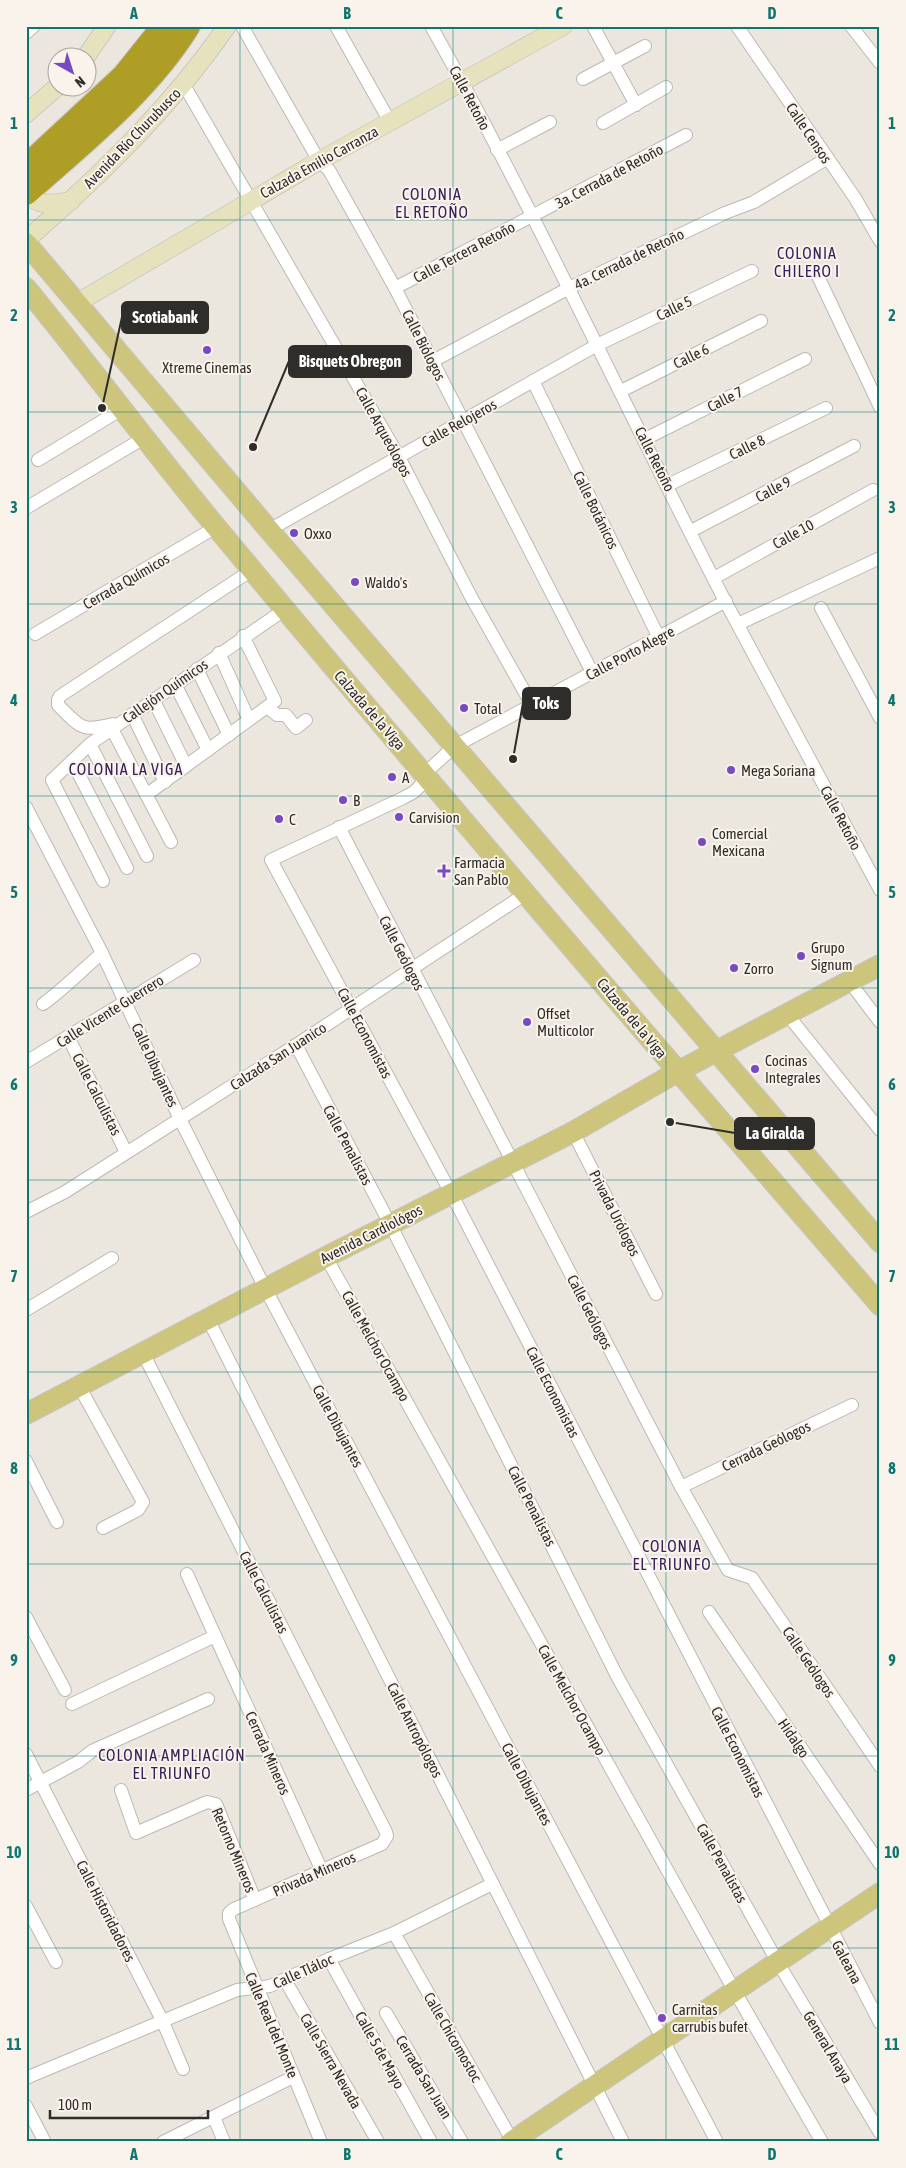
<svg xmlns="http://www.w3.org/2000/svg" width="906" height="2168" font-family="'Asap Condensed',sans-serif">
	<rect width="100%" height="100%" fill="#ebe6de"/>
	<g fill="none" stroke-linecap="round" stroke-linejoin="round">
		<!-- street casing -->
		<g stroke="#beb8b1" stroke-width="14">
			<g id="street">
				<polyline points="242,26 319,161 329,170 395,288 592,672"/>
				<polyline points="336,26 390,122"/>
				<path d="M 431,26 C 537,214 626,410 725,601 C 776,698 828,794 880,890"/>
				<polyline points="593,26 636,105"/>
				<polyline points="737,26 855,198 880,241"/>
				<polyline points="851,26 880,63"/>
				<polyline points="26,33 34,26"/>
				<polyline points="583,79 645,46"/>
				<polyline points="184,85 399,457 470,595 532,705"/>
				<polyline points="603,123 666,87"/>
				<polyline points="497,150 550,122"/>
				<polyline points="815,270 880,407"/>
				<polyline points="395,288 686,135"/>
				<polyline points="433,361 569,288 725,213 754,202 826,159"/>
				<polyline points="533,381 659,638"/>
				<polyline points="621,391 761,321"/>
				<polyline points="645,439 805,359"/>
				<polyline points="38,460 122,409"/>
				<polyline points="668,485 826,408"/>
				<polyline points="26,508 144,438"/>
				<polyline points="269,530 597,345 752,271"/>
				<polyline points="691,531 854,446"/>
				<polyline points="714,578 873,490"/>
				<polyline points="726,601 455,746 424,774 421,785 414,792 403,798 271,860 451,1193 880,2023"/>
				<polyline points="821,608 880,718"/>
				<polyline points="738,624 880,558"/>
				<polyline points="35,634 216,527"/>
				<polyline points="219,653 249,720"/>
				<polyline points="197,669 229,735"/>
				<polyline points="175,684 208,750"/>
				<polyline points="153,699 186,766"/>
				<polyline points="267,707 277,715 286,715 296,728 306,720"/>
				<polyline points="132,714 165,782"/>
				<path d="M 113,724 C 81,732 81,728 58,705 L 58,700 L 60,696 L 252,570"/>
				<polyline points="112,729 171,842"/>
				<polyline points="90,744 147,856"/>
				<polyline points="72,761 127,868"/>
				<polyline points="146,795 275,701 243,636"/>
				<polyline points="26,807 102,953 180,1119 265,1288 717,2142"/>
				<polyline points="339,827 681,1487 728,1570 752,1578 880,1766"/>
				<polyline points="103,881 52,780 90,744 284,610"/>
				<polyline points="849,981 880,1022"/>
				<path d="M 43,1004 C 65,988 82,970 102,953"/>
				<polyline points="787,1014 880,1130"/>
				<polyline points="68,1037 126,1152"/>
				<polyline points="296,1045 390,1224 617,1676 777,1961 880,2133"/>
				<polyline points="26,1062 194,960"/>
				<polyline points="573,1132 656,1294"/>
				<polyline points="26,1212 65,1192 296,1045 527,893"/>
				<polyline points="326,1257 734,1990 822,2142"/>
				<polyline points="26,1310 112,1258"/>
				<polyline points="208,1319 623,2142"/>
				<polyline points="143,1353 386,1832 387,1836 382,1844 234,1909 229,1913 229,1919 321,2142"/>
				<polyline points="79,1386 143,1502 138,1510 103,1528"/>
				<polyline points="26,1461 57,1522"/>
				<polyline points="681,1487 852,1405"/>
				<polyline points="187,1574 322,1871"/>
				<polyline points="709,1612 880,1864"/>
				<polyline points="26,1617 65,1690"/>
				<polyline points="72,1704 215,1636"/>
				<polyline points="26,1754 163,2022 183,2069"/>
				<polyline points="26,1790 78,1762 92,1751 208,1699"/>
				<polyline points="121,1790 136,1833 207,1802 216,1804 255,1900"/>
				<polyline points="26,1906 56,1962"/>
				<polyline points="394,1933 513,2142"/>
				<polyline points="329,1959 431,2142"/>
				<polyline points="285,1980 378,2142"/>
				<polyline points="386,2013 462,2142"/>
				<polyline points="26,2078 237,1990 270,1986 329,1959 394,1933 492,1884"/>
				<polyline points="26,2106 45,2142"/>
				<polyline points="214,2117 224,2142"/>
				<polyline points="163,2142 293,2077"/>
			</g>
		</g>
		<!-- secondary casing -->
		<g stroke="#beb8b1" stroke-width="19">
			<g id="secondary">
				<polyline points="85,58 107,26"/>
				<polyline points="26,114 58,86"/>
				<path d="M 26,193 C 39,208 53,203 71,201"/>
				<path d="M 26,240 C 100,176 171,107 227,26"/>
				<polyline points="77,303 319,161 563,26"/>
			</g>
		</g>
		<!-- primary casing -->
		<g stroke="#c5c4c3" stroke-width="22">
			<g id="primary">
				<polyline points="26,243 269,530 880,1242"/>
				<path d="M 26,288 C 91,367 152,450 217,528 C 435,790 657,1048 880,1305"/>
				<polyline points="26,1414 326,1257 573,1132 677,1072 880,965"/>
				<polyline points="511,2142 880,1893"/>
			</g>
		</g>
		<!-- highway casing -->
		<g stroke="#c5c4c3" stroke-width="26">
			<g id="highway">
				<polyline points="26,167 124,76 164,26"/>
				<path d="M 26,193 C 83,142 148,91 188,26"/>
			</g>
		</g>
		<!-- street -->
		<use href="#street" stroke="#fff" stroke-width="12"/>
		<!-- secondary -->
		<use href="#secondary" stroke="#e7e2be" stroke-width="18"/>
		<!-- primary -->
		<use href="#primary" stroke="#cec57d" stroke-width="20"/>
		<!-- highway -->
		<use href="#highway" stroke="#ae9e26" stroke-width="24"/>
	</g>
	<!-- grid -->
	<path fill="none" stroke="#0f766e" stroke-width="1" stroke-opacity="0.55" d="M 240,26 L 240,2142M 453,26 L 453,2142M 666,26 L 666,2142M 26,220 L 880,220M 26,412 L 880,412M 26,604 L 880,604M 26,796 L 880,796M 26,988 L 880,988M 26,1180 L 880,1180M 26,1372 L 880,1372M 26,1564 L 880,1564M 26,1756 L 880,1756M 26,1948 L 880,1948"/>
	<!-- markers -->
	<g fill="#774ac2" stroke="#f9f3eb" stroke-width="2">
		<circle cx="207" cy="350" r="5"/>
		<circle cx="294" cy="533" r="5"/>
		<circle cx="355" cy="582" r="5"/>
		<circle cx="464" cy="708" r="5"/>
		<circle cx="731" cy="770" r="5"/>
		<circle cx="392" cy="777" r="5"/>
		<circle cx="343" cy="800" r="5"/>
		<circle cx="399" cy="817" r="5"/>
		<circle cx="279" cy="819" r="5"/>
		<circle cx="702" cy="842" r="5"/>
		<path d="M441.5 863.5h5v5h5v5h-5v5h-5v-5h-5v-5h5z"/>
		<circle cx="801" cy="956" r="5"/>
		<circle cx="734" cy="968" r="5"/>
		<circle cx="527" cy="1022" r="5"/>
		<circle cx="755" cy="1069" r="5"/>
		<circle cx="662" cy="2018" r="5"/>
	</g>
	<g text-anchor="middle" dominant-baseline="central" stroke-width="4" stroke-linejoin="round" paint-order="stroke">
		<!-- street labels -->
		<g font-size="15" fill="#2f2d2a" stroke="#f9f3eb">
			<text transform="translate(470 98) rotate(62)">Calle Retoño</text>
			<text transform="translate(809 133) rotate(56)">Calle Censos</text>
			<text transform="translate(132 138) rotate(-46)">Avenida Río Churubusco</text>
			<text transform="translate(319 162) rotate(-29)">Calzada Emilio Carranza</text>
			<text transform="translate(609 176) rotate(-28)">3a. Cerrada de Retoño</text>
			<text transform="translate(464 252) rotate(-28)">Calle Tercera Retoño</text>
			<text transform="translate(629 259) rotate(-26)">4a. Cerrada de Retoño</text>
			<text transform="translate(674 308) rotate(-26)">Calle 5</text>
			<text transform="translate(424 345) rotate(63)">Calle Biólogos</text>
			<text transform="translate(691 356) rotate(-26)">Calle 6</text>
			<text transform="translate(725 399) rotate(-27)">Calle 7</text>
			<text transform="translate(459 423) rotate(-29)">Calle Relojeros</text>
			<text transform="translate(384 432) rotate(61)">Calle Arqueólogos</text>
			<text transform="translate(747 447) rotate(-26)">Calle 8</text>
			<text transform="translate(655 459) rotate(63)">Calle Retoño</text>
			<text transform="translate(773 489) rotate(-28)">Calle 9</text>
			<text transform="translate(596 510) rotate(64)">Calle Botánicos</text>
			<text transform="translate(793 534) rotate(-29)">Calle 10</text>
			<text transform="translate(126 581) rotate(-30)">Cerrada Químicos</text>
			<text transform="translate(630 653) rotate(-28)">Calle Porto Alegre</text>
			<text transform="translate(165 691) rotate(-35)">Callejón Químicos</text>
			<text transform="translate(370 710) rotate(49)">Calzada de la Viga</text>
			<text transform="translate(841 818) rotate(62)">Calle Retoño</text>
			<text transform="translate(402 953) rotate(63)">Calle Geólogos</text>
			<text transform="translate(110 1011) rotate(-32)">Calle Vicente Guerrero</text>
			<text transform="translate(632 1018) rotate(50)">Calzada de la Viga</text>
			<text transform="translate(365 1033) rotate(62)">Calle Economistas</text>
			<text transform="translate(278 1056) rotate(-33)">Calzada San Juanico</text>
			<text transform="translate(155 1065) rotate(65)">Calle Dibujantes</text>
			<text transform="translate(97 1094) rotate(63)">Calle Calculistas</text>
			<text transform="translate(348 1145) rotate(62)">Calle Penalistas</text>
			<text transform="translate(615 1213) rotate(63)">Privada Urólogos</text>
			<text transform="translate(371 1234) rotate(-27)">Avenida Cardiológos</text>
			<text transform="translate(590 1312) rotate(63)">Calle Geólogos</text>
			<text transform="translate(376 1346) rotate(61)">Calle Melchor Ocampo</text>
			<text transform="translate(553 1392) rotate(63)">Calle Economistas</text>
			<text transform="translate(338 1426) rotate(62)">Calle Dibujantes</text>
			<text transform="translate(766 1446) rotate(-26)">Cerrada Geólogos</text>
			<text transform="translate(532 1506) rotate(63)">Calle Penalistas</text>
			<text transform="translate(264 1592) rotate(63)">Calle Calculistas</text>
			<text transform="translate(809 1662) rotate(56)">Calle Geólogos</text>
			<text transform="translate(572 1700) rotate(61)">Calle Melchor Ocampo</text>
			<text transform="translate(415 1730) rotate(63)">Calle Antropólogos</text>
			<text transform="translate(794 1738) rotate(56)">Hidalgo</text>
			<text transform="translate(738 1752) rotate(63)">Calle Economistas</text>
			<text transform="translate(268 1753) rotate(66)">Cerrada Mineros</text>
			<text transform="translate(527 1784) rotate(62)">Calle Dibujantes</text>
			<text transform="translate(234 1850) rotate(67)">Retorno Mineros</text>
			<text transform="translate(722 1863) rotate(61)">Calle Penalistas</text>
			<text transform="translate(314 1874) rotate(-24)">Privada Mineros</text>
			<text transform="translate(106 1911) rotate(63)">Calle Historidadores</text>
			<text transform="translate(847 1962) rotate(62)">Galeana</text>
			<text transform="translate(303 1971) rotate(-24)">Calle Tláloc</text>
			<text transform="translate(272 2025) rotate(67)">Calle Real del Monte</text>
			<text transform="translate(453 2037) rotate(60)">Calle Chicomostoc</text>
			<text transform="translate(828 2047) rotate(59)">General Anaya</text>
			<text transform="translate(380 2050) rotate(61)">Calle 5 de Mayo</text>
			<text transform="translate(331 2061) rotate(60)">Calle Sierra Nevada</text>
			<text transform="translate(424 2077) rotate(59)">Cerrada San Juan</text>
		</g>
		<!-- poi labels -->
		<g font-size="15" fill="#2f2d2a" stroke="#f9f3eb" text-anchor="start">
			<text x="207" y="367" text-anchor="middle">Xtreme Cinemas</text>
			<text x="304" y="533">Oxxo</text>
			<text x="365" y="582">Waldo's</text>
			<text x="474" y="708">Total</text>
			<text x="741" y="770">Mega Soriana</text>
			<text x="402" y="777">A</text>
			<text x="353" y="800">B</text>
			<text x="409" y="817">Carvision</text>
			<text x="289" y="819">C</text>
			<text x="712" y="833">Comercial<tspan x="712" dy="17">Mexicana</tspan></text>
			<text x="454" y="862">Farmacia<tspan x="454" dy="17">San Pablo</tspan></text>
			<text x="811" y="947">Grupo<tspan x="811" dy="17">Signum</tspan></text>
			<text x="744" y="968">Zorro</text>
			<text x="537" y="1013">Offset<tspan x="537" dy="17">Multicolor</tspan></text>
			<text x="765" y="1060">Cocinas<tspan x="765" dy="17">Integrales</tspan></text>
			<text x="672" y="2009">Carnitas<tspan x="672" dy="17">carrubis bufet</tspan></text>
		</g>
		<!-- neighbourhood labels -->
		<g font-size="16" letter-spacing="1" fill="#36215b" stroke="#f9f3eb">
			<text x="432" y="194">COLONIA<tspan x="432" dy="18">EL RETOÑO</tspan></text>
			<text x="807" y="253">COLONIA<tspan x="807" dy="18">CHILERO I</tspan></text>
			<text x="126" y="769">COLONIA LA VIGA</text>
			<text x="672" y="1546">COLONIA<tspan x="672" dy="18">EL TRIUNFO</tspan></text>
			<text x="172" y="1755">COLONIA AMPLIACIÓN<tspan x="172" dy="18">EL TRIUNFO</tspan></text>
		</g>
	</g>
	<!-- callouts -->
	<path fill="none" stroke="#2f2d2a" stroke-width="2" d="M102 408L122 317M253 447L289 361M513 759L523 703M670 1122L735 1133"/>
	<g fill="#2f2d2a" stroke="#f9f3eb" stroke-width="2">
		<circle cx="102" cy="408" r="5"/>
		<circle cx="253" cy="447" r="5"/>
		<circle cx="513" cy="759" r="5"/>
		<circle cx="670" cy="1122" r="5"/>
	</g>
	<g fill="#2f2d2a" stroke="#2f2d2a" stroke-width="2">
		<rect x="122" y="302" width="86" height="31" rx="5"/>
		<rect x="289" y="346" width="122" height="31" rx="5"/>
		<rect x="523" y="688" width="47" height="31" rx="5"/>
		<rect x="735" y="1118" width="79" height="31" rx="5"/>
	</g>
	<g font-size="16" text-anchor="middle" font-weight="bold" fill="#fff">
		<text x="165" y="323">Scotiabank</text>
		<text x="350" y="367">Bisquets Obregon</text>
		<text x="546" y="709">Toks</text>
		<text x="775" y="1139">La Giralda</text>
	</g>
	<!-- border -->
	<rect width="906" height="2168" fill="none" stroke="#f9f3eb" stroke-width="55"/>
	<!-- north arrow -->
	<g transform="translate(72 72) rotate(141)"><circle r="24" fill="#f9f3eb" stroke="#a8a49e"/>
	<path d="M0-4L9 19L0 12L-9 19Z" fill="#774ac2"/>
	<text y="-8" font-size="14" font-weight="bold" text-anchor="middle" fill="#2f2d2a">N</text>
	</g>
	<!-- scale -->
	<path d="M50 2110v8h158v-8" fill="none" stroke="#2f2d2a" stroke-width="2.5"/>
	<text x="58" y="2110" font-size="15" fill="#2f2d2a" stroke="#f9f3eb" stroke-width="4" paint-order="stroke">100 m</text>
	<rect x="28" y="28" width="850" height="2112" fill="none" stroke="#0f766e" stroke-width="2"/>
	<g font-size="16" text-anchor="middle" font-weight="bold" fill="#0f766e">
		<text x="134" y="19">A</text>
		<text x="347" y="19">B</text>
		<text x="559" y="19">C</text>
		<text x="772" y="19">D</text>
		<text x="14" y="129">1</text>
		<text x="892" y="129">1</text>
		<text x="14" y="321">2</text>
		<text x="892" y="321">2</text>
		<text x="14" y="513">3</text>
		<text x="892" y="513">3</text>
		<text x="14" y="706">4</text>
		<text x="892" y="706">4</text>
		<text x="14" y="898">5</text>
		<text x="892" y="898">5</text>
		<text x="14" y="1090">6</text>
		<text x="892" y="1090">6</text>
		<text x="14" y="1282">7</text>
		<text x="892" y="1282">7</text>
		<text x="14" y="1474">8</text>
		<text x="892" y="1474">8</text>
		<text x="14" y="1666">9</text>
		<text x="892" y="1666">9</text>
		<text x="14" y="1858">10</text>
		<text x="892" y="1858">10</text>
		<text x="14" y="2050">11</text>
		<text x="892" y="2050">11</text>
		<text x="134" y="2160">A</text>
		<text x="347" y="2160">B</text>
		<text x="559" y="2160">C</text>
		<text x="772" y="2160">D</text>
	</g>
</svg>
